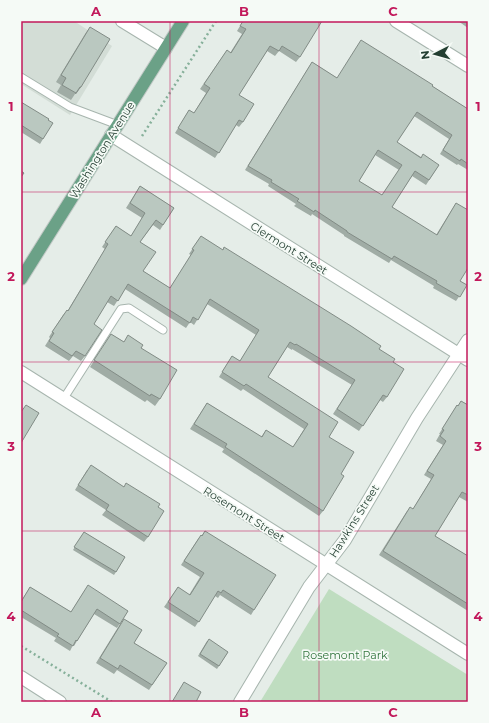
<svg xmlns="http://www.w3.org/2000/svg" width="489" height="723" font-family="Montserrat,sans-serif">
	<rect width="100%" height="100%" fill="#e5ede8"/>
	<!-- built -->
	<polygon fill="#d3ddd6" points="21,21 74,21 112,46 70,115 21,84"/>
	<!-- green -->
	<polygon fill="#bfddc0" points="329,589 468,675 468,702 260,702"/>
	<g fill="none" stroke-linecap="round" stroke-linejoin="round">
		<!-- service casing -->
		<g stroke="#a7b5ae" stroke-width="9">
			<g id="service">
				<polyline points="21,77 70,107 118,125"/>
				<polyline points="64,398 121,309 129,308 163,330"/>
			</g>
		</g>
		<!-- minor casing -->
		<g stroke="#a7b5ae" stroke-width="14">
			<g id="minor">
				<polyline points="396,21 468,66"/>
				<polyline points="111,135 468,360"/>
				<polyline points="21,372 468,654"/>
				<polyline points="240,702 309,587 345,540 417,418 468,340"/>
			</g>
		</g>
		<!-- tertiary casing -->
		<g stroke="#a7b5ae" stroke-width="14">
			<g id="tertiary">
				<polyline points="122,21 166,48"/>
				<polyline points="21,677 60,702"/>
			</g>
		</g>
		<!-- primary casing -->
		<g stroke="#c2c9c6" stroke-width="14">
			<polyline id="primary" points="21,279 183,21"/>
		</g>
		<!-- path -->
		<g stroke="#86b09a" stroke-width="2.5" stroke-dasharray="2 3" stroke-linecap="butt">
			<polyline points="142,136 216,21"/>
			<polyline points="21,646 112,702"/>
		</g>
		<!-- service -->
		<use href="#service" stroke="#fff" stroke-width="7"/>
		<!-- minor -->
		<use href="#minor" stroke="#fff" stroke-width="12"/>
		<!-- tertiary -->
		<use href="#tertiary" stroke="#fff" stroke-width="12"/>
		<!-- primary -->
		<use href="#primary" stroke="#6ba187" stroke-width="12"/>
	</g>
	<!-- wall -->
	<g fill="#a0aca5" fill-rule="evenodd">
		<polygon points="243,21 300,57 296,62 279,51 275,56 267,51 239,95 243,122 239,127 236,125 215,158 175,133 189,110 194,113 206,93 200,89 227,50 230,53 242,34 237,31"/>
		<polygon points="458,21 468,21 468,28"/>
		<polygon points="90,27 76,94 75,94 71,100 57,92 61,85 56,82 85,34"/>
		<path d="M 312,62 L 337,78 L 432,86 L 468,109 L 468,170 L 458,164 L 457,165 L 440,154 L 449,139 L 414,116 L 397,142 L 421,157 L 439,165 L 426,185 L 412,176 L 392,207 L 436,235 L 456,203 L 460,281 L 467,285 L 456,301 L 433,288 L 434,286 L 391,260 L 389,263 L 344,236 L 344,235 L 312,214 L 311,216 L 294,206 L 296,204 L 268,186 L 269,184 L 245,170 ZM 375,155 L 399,170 L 382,195 L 359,181 Z"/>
		<polygon points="21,102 48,120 43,139 40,144 21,132"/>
		<polygon points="140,186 174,208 160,230 153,225 140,242 143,271 170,288 191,255 189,254 201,236 222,250 379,349 393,362 387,397 383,402 380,400 359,431 333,414 352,385 292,349 292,350 287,347 268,377 329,437 341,474 323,511 319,516 222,452 224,449 190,429 207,403 261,437 266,430 293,447 304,429 243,389 241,391 219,377 232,356 240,361 256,335 207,304 194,325 190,322 186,328 125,289 114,306 107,302 94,324 85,356 81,361 73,356 69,361 45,346 50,338 49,337 63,315 68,310 105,249 102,247 116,226 131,236 142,218 126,208"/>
		<polygon points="111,334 124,342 141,348 160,399 155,406 147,400 145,402 90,367"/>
		<polygon points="461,401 468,405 468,502 459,497 435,536 468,556 468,611 379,555 407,511 413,509 431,479 424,475 443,445 436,441 440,434 439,434 454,410 457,405 458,406"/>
		<polygon points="87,470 124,487 158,507 148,537 144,542 102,515 106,510 75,490"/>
		<polygon points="205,531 254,610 251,615 220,595 218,598 215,596 195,627 164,607 178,587 189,595 200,577 181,565 198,539 202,535"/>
		<polygon points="84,532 125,557 114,575 73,550"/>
		<polygon points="30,587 71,612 85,590 128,611 117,628 94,614 77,641 74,646 73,645 70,651 54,641 56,638 21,617 21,601"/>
		<polygon points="120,624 134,643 167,663 149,690 117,670 114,674 96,663"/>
		<polygon points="207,641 228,652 217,669 198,656"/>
	</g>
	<!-- shaded-wall -->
	<polygon fill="#828c86" points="80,87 81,87 76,94 75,94"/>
	<!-- building -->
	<g fill="#bac8c0" stroke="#828c86" fill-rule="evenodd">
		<polygon points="243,21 322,21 300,57 282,46 279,51 270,46 239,95 254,104 243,122 239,120 219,153 178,128 189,110 194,113 210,88 204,84 227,50 231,53 246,29 240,26"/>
		<polygon points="90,27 110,39 81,87 80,87 76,93 62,85 66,78 61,75"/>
		<path d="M 361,40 L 433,85 L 432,86 L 468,109 L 468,164 L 461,159 L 460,161 L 443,150 L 452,135 L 417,112 L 397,142 L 421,158 L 423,154 L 439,165 L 429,180 L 415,171 L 392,207 L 437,235 L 456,203 L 468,210 L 468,268 L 460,281 L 467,285 L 460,297 L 436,283 L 437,281 L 394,256 L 392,259 L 347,232 L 347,231 L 315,210 L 314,212 L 297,201 L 299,199 L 271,182 L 272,180 L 248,166 L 312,62 L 337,78 ZM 378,150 L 402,165 L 382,195 L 359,181 Z"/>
		<polygon points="21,102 49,119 48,120 53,123 43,139 21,125"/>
		<polygon points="21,171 24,173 21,177"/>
		<polygon points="140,186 174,208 163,225 156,220 140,242 156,252 143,271 170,288 194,250 192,249 201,236 223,250 224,247 351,326 381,346 379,349 395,359 393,362 404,369 387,397 383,395 363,426 337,409 355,380 296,344 295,345 290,342 268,377 338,422 329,437 354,452 341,474 344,476 323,511 225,447 227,444 194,424 207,403 262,437 266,430 293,447 308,424 246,384 244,386 222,372 232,356 240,361 259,330 210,299 198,320 193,317 190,323 128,284 118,301 111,296 94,324 102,330 85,356 76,351 72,356 49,341 54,333 52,332 67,310 68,311 108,244 105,242 116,226 131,236 145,213 130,203"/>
		<polygon points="111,334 124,342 128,335 143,345 141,348 177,370 160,399 151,394 150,396 94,360"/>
		<polygon points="461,401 468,405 468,495 462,492 435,536 468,556 468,604 383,551 410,507 413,509 434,475 427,471 446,441 440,436 444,430 442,429 457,405 458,406"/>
		<polygon points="26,405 39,413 21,443 21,412"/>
		<polygon points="91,465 124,487 126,483 160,504 158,507 164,511 148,537 106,510 109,505 78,485"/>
		<polygon points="205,531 276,575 254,610 223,590 221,593 218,591 199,622 168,602 178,587 190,595 204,573 184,561 201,535 202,536"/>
		<polygon points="84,532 125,557 116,572 74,547"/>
		<polygon points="88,585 128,611 120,624 97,609 77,641 76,640 73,646 57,636 59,634 21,610 21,602 30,587 71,612"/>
		<polygon points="124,619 142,630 134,643 167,663 152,685 120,665 118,669 100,658"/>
		<polygon points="209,639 228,652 219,666 200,654"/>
		<polygon points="184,682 201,692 196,702 172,702"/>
	</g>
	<!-- grid -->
	<path fill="none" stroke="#c2185b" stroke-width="1" stroke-opacity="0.55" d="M 170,21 L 170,702M 319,21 L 319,702M 21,192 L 468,192M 21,362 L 468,362M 21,531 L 468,531"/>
	<g text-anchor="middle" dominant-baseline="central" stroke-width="3.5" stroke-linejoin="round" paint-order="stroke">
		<!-- street labels -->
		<g font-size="11" fill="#243f32" stroke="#f5faf6">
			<text transform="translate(102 150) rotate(-58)">Washington Avenue</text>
			<text transform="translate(289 248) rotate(32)">Clermont Street</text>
			<text transform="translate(244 514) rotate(32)">Rosemont Street</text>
			<text transform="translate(354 521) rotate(-58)">Hawkins Street</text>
		</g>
		<!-- park labels -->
		<g font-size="11" fill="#30743c" stroke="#f5faf6">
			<text x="345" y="655">Rosemont Park</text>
		</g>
	</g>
	<!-- border -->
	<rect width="489" height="723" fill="none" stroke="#f5faf6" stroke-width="44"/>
	<!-- north arrow -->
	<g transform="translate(435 54) rotate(264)" stroke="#f5faf6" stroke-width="3" paint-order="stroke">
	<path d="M0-3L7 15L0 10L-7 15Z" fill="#243f32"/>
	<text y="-6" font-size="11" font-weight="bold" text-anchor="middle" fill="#243f32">N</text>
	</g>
	<rect x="22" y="22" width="445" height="679" fill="none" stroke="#c2185b" stroke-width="1.5"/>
	<g font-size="13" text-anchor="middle" font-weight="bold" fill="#c2185b">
		<text x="96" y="16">A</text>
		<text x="244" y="16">B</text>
		<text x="393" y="16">C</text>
		<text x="11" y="111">1</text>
		<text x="478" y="111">1</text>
		<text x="11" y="281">2</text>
		<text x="478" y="281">2</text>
		<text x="11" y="451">3</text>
		<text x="478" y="451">3</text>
		<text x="11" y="621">4</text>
		<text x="478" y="621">4</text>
		<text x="96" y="717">A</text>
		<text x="244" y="717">B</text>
		<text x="393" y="717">C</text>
	</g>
</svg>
